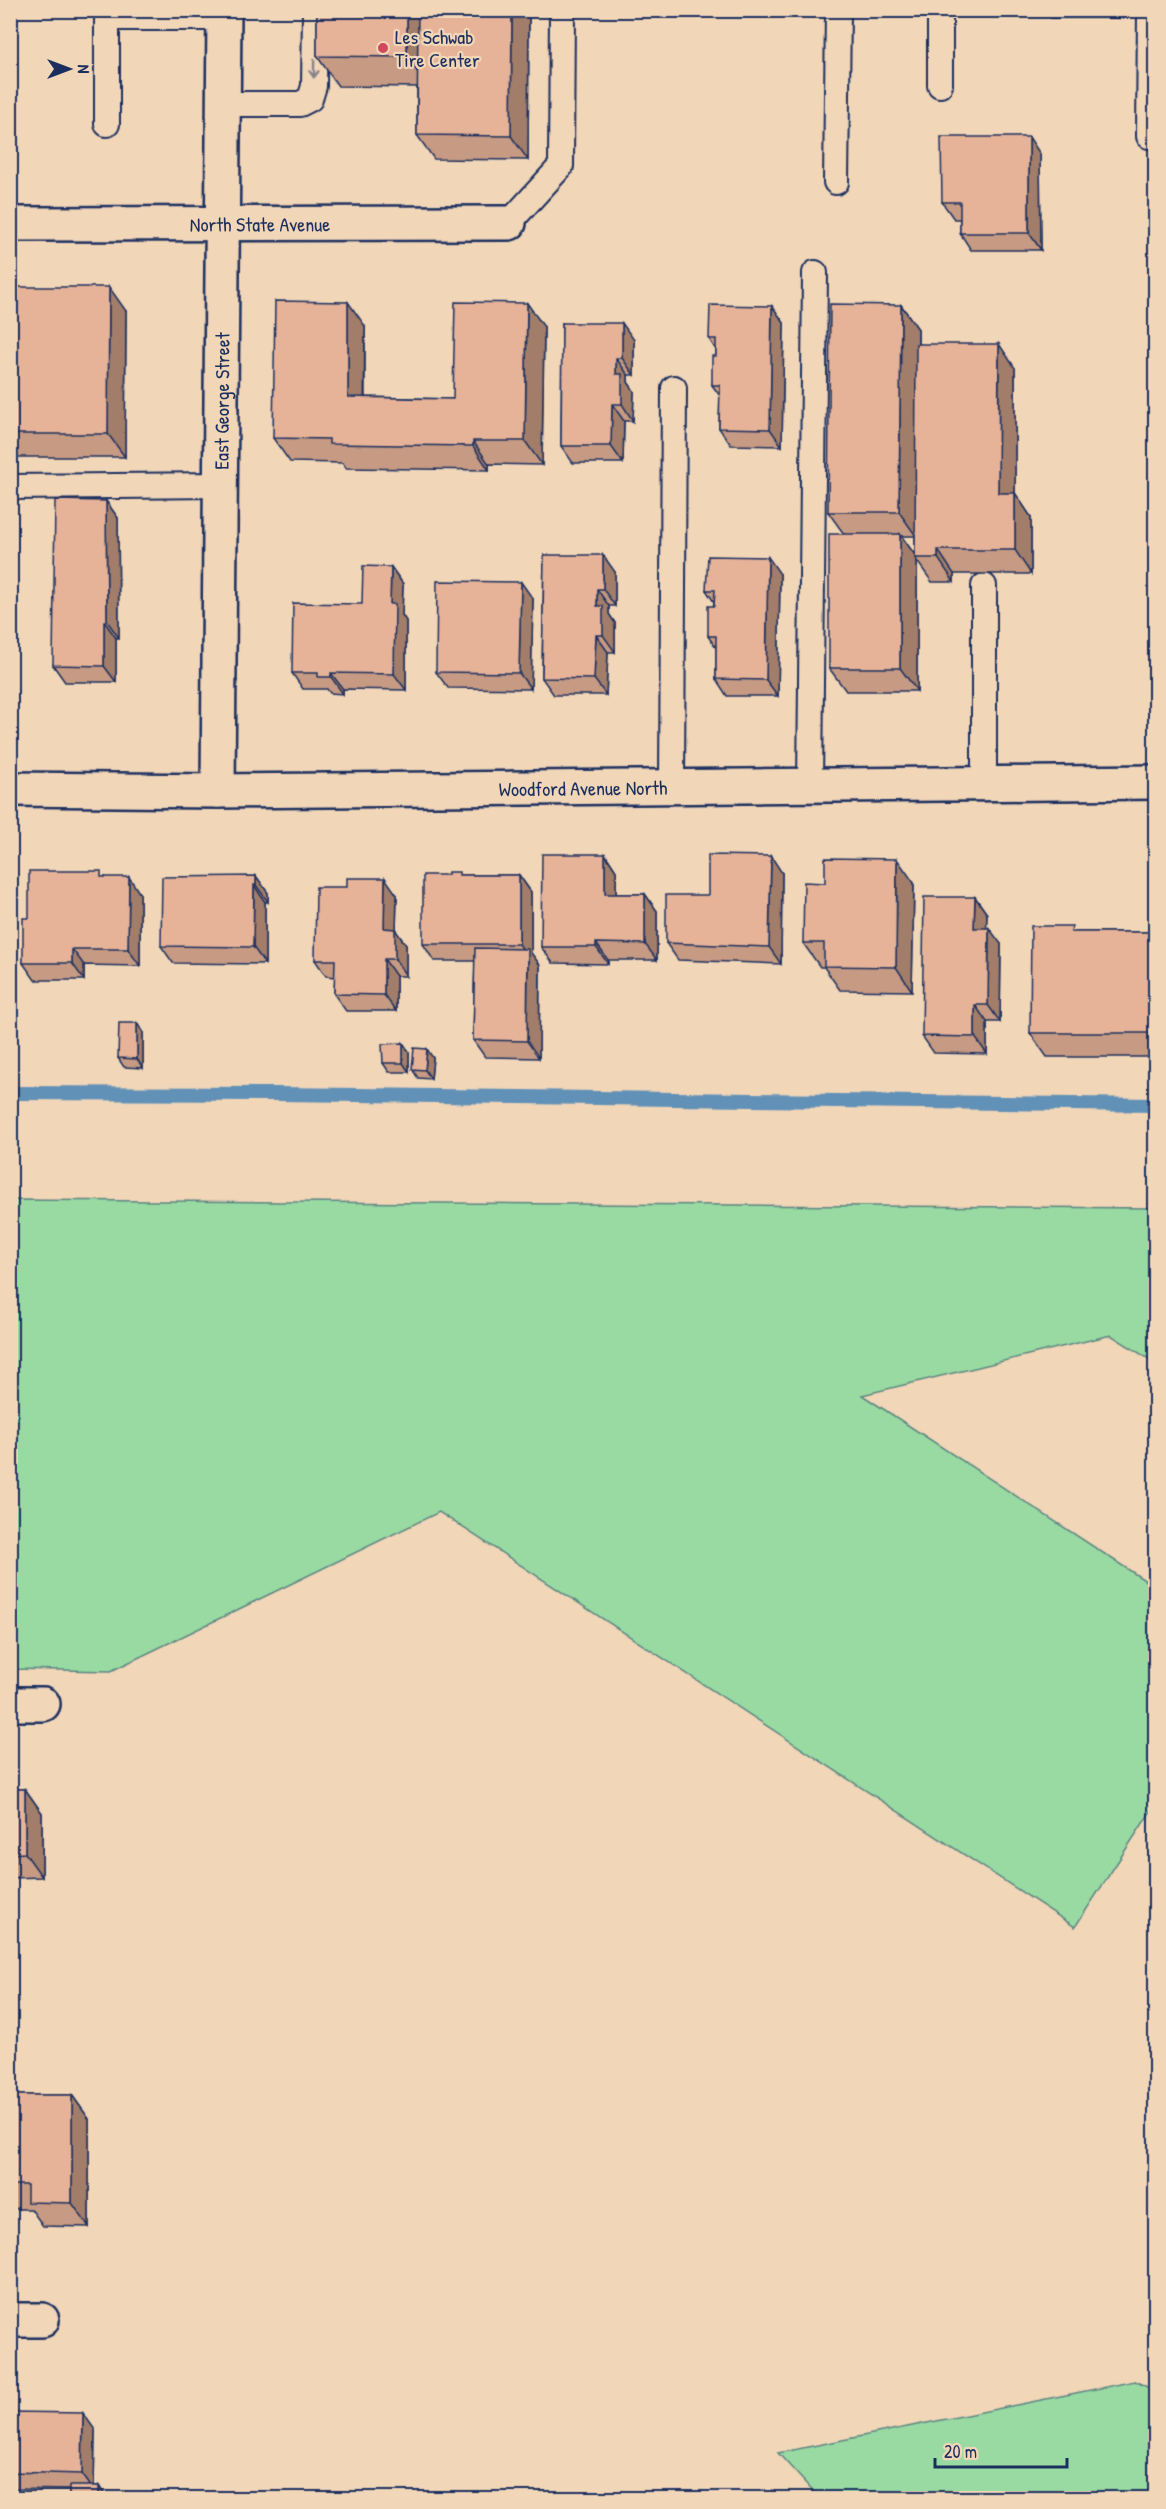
<svg xmlns="http://www.w3.org/2000/svg" width="1166" height="2509" font-family="'Patrick Hand',sans-serif">
	<rect width="100%" height="100%" fill="#f1d6b8"/>
	<filter id="ink" filterUnits="userSpaceOnUse"><feTurbulence type="fractalNoise" baseFrequency=".0167" numOctaves="2"/><feDisplacementMap in="SourceGraphic" scale="12" xChannelSelector="R" yChannelSelector="G"/><feConvolveMatrix kernelMatrix="1 2 1 2 8 2 1 2 1" color-interpolation-filters="sRGB"/></filter>
	<g filter="url(#ink)">
		<!-- green -->
		<g fill="#99daa3" stroke="#5a8480" stroke-width="1.5">
			<polygon points="11,1200 1155,1208 1155,1363 1111,1335 862,1395 1155,1587 1155,1805 1075,1927 439,1512 111,1671 11,1669"/>
			<polygon points="1135,2381 1155,2391 1155,2498 819,2498 778,2453"/>
		</g>
		<g fill="none" stroke-linecap="round" stroke-linejoin="round">
			<!-- stream -->
			<polyline stroke="#6291b7" stroke-width="14" points="10,1093 277,1094 1156,1105"/>
			<!-- service casing -->
			<g stroke="#1b2f5e" stroke-width="28">
				<g id="service">
					<polyline points="107,18 224,18"/>
					<polyline points="940,85 940,10"/>
					<polyline points="223,104 300,104 310,99 314,86 315,10"/>
					<polyline points="107,124 107,10"/>
					<polyline points="1149,136 1150,10"/>
					<polyline points="836,182 838,10"/>
					<polyline points="509,223 561,166 562,10"/>
					<polyline points="10,487 220,485"/>
					<polyline points="984,586 984,784"/>
					<polyline points="810,785 815,273"/>
					<polyline points="672,787 674,388"/>
				</g>
			</g>
			<!-- minor casing -->
			<g stroke="#1b2f5e" stroke-width="38">
				<g id="minor">
					<path id="s1" d="M 10,224 L 509,223"/>
					<path id="s2" d="M 10,789 L 218,791 L 1156,782"/>
					<path id="s3" d="M 218,791 L 224,10"/>
					<polyline points="10,1704 43,1704"/>
					<polyline points="10,2320 42,2320"/>
				</g>
			</g>
			<!-- service -->
			<use href="#service" stroke="#f1d6b8" stroke-width="24"/>
			<!-- minor -->
			<use href="#minor" stroke="#f1d6b8" stroke-width="33"/>
		</g>
		<!-- wall -->
		<g fill="#c69a83" stroke="#1b2f5e" stroke-width="1.5" fill-rule="evenodd">
			<polygon points="317,10 529,10 528,160 434,159 417,135 417,87 338,86 317,56"/>
			<polygon points="1046,10 1119,10 1119,18 1051,18"/>
			<polygon points="1040,154 1041,250 971,250 960,233 960,219 954,219 942,202"/>
			<polygon points="10,287 126,311 125,457 10,457"/>
			<path d="M 901,305 L 918,329 L 918,344 L 1015,368 L 1015,493 L 1031,517 L 1031,574 L 954,574 L 954,582 L 932,582 L 917,561 L 917,691 L 846,691 L 829,668 L 844,534 L 828,512 ZM 901,536 L 915,536 L 915,555 Z"/>
			<polygon points="772,306 784,323 782,446 731,445 719,428 720,396 712,385 716,356 716,350 709,339"/>
			<polygon points="562,323 634,340 634,375 628,375 628,382 634,391 633,421 624,421 623,463 573,463 561,446"/>
			<polygon points="365,326 365,397 453,399 544,327 542,465 489,464 489,470 346,468 343,463 290,462 273,438"/>
			<polygon points="106,501 118,518 119,638 116,638 116,682 65,682 53,665"/>
			<polygon points="544,555 615,572 615,606 609,606 609,614 615,623 615,652 608,652 606,695 554,695 542,678"/>
			<polygon points="391,567 403,584 402,615 406,621 406,690 343,689 343,694 330,693 327,689 303,689 292,673 362,604"/>
			<polygon points="780,574 778,696 727,696 716,679 716,648 708,636 714,602 706,590"/>
			<polygon points="533,599 531,689 448,688 436,672"/>
			<polygon points="605,854 616,871 616,894 645,894 657,911 657,960 608,960 608,964 553,963 541,947"/>
			<polygon points="782,873 781,964 678,960 666,943 708,895"/>
			<polygon points="461,875 519,875 531,892 531,953 540,965 539,1058 485,1057 473,1040 475,961 434,961 423,944"/>
			<polygon points="256,876 268,893 268,902 265,902 265,964 173,963 161,946"/>
			<polygon points="105,877 140,894 140,966 84,965 84,980 35,980 23,963 29,918"/>
			<polygon points="914,883 912,991 840,990 824,967 820,967 803,943"/>
			<polygon points="397,895 396,931 406,945 406,976 396,976 396,1011 346,1011 334,994 335,977 326,976 315,960"/>
			<polygon points="975,897 987,914 986,928 1001,944 1000,1022 987,1022 987,1054 934,1053 922,1036"/>
			<polygon points="1076,932 1155,932 1155,1057 1047,1057 1030,1033"/>
			<polygon points="143,1032 143,1068 124,1067 118,1058"/>
			<polygon points="403,1043 409,1052 409,1072 389,1072 383,1063"/>
			<polygon points="433,1058 431,1079 418,1078 412,1069"/>
			<polygon points="10,1789 25,1789 42,1813 42,1877 10,1878"/>
			<polygon points="10,2095 72,2095 89,2119 89,2227 43,2226 31,2209 10,2209"/>
			<polygon points="10,2412 95,2430 94,2486 99,2486 105,2495 105,2499 69,2499 69,2490 10,2489"/>
		</g>
		<!-- shaded-wall -->
		<g fill="#a17d6a" stroke="#1b2f5e" stroke-width="1.5">
			<polygon points="407,10 428,10 428,87 407,57"/>
			<polygon points="512,10 529,10 528,160 511,136"/>
			<polygon points="1114,10 1119,10 1119,18"/>
			<polygon points="1029,137 1040,154 1041,250 1029,233"/>
			<polygon points="109,287 126,311 125,457 108,434"/>
			<polygon points="348,302 365,326 364,421 348,397"/>
			<polygon points="527,303 544,327 542,465 525,441"/>
			<polygon points="901,305 918,329 916,536 899,512"/>
			<polygon points="772,306 784,323 782,446 770,429"/>
			<polygon points="622,323 634,340 634,375 622,358"/>
			<polygon points="999,344 1015,368 1015,517 998,493"/>
			<polygon points="616,358 628,375 628,382 634,391 633,421 622,404 616,374"/>
			<polygon points="612,404 624,421 623,463 611,446"/>
			<polygon points="473,441 489,464 489,470 473,446"/>
			<polygon points="1015,493 1031,517 1031,574 1015,550"/>
			<polygon points="106,501 118,518 119,638 107,621"/>
			<polygon points="900,534 917,558 915,558 917,561 917,691 900,668"/>
			<polygon points="938,550 954,574 954,582 938,558"/>
			<polygon points="603,555 615,572 615,606 603,589"/>
			<polygon points="768,557 780,574 778,696 766,680"/>
			<polygon points="391,567 403,584 402,615 406,621 406,690 394,674 390,604"/>
			<polygon points="521,582 533,599 531,689 519,673"/>
			<polygon points="597,589 609,606 609,614 615,623 615,652 603,635 597,606"/>
			<polygon points="104,621 116,638 116,682 104,666"/>
			<polygon points="596,635 608,652 606,695 594,679"/>
			<polygon points="331,673 343,689 343,694 331,677"/>
			<polygon points="605,854 616,871 616,911 605,894"/>
			<polygon points="771,856 782,873 781,964 769,947"/>
			<polygon points="897,859 914,883 912,991 896,967"/>
			<polygon points="519,875 531,892 531,953 540,965 539,1058 527,1041 528,957 519,944"/>
			<polygon points="256,876 268,893 268,902 256,885"/>
			<polygon points="129,877 140,894 140,966 128,949"/>
			<polygon points="385,878 397,895 396,931 406,945 406,976 395,959 384,928"/>
			<polygon points="254,885 265,902 265,964 253,947"/>
			<polygon points="645,894 657,911 657,960 645,944"/>
			<polygon points="975,897 987,914 986,944 974,928"/>
			<polygon points="989,928 1001,944 1000,1022 988,1005"/>
			<polygon points="596,943 608,960 608,964 596,947"/>
			<polygon points="72,949 84,965 84,980 72,963"/>
			<polygon points="384,959 396,976 396,1011 384,995"/>
			<polygon points="975,1005 987,1022 987,1054 975,1037"/>
			<polygon points="137,1023 143,1032 143,1068 137,1059"/>
			<polygon points="403,1043 409,1052 409,1072 403,1063"/>
			<polygon points="427,1049 433,1058 431,1079 425,1070"/>
			<polygon points="25,1789 42,1813 42,1877 25,1853"/>
			<polygon points="72,2095 89,2119 89,2227 72,2203"/>
			<polygon points="83,2413 95,2430 94,2491 82,2474"/>
			<polygon points="99,2486 105,2495 105,2499 99,2499"/>
		</g>
		<!-- building -->
		<g fill="#e6b398" stroke="#1b2f5e" stroke-width="1.5">
			<polygon points="317,10 407,10 407,57 317,56"/>
			<polygon points="418,10 512,10 511,136 417,135"/>
			<polygon points="941,137 1029,137 1029,233 960,233 960,202 942,202"/>
			<polygon points="10,287 109,287 108,434 10,434"/>
			<polygon points="275,301 348,302 348,397 453,399 455,302 527,303 525,441 473,441 473,446 329,444 329,439 273,438"/>
			<polygon points="830,304 901,305 899,512 828,512"/>
			<polygon points="710,305 772,306 770,429 719,428 720,385 712,385 712,356 716,356 716,339 709,339"/>
			<polygon points="562,323 622,323 622,358 616,358 616,374 622,374 622,404 612,404 611,446 561,446"/>
			<polygon points="916,344 999,344 998,493 1015,493 1015,550 938,550 938,558 915,558"/>
			<polygon points="55,500 106,501 107,621 104,621 104,666 53,665"/>
			<rect x="829" y="534" width="71" height="134"/>
			<polygon points="544,555 603,555 603,589 597,589 597,606 603,606 603,635 596,635 594,679 542,678"/>
			<polygon points="708,556 768,557 766,680 716,679 716,636 708,636 708,606 714,606 715,590 706,590"/>
			<polygon points="363,566 391,567 390,604 395,604 394,674 331,673 331,677 318,677 318,673 292,673 293,603 362,604"/>
			<polygon points="437,581 521,582 519,673 436,672"/>
			<polygon points="542,854 605,854 605,894 645,894 645,944 596,943 596,947 541,947"/>
			<polygon points="708,855 771,856 769,947 666,943 666,895 708,895"/>
			<polygon points="825,858 897,859 896,967 824,966 824,943 803,943 804,882 825,883"/>
			<polygon points="29,871 101,871 101,877 129,877 128,949 72,949 72,963 23,963 23,918 29,918"/>
			<polygon points="448,872 459,872 459,875 519,875 519,944 423,944 423,875 448,875"/>
			<polygon points="256,876 256,885 254,885 253,947 161,946 162,877"/>
			<polygon points="347,878 385,878 384,928 395,929 395,959 384,959 384,995 334,994 335,960 315,960 316,887 347,887"/>
			<polygon points="924,897 975,897 974,928 989,928 988,1005 975,1005 975,1037 922,1036"/>
			<polygon points="1031,926 1072,926 1071,932 1155,932 1155,1033 1030,1033"/>
			<polygon points="475,948 528,949 527,1041 473,1040"/>
			<polygon points="119,1023 137,1023 137,1059 118,1058"/>
			<polygon points="403,1043 403,1063 383,1063 382,1044"/>
			<polygon points="414,1048 427,1049 425,1070 412,1069"/>
			<polygon points="10,1789 25,1789 25,1853 10,1854"/>
			<polygon points="10,2095 72,2095 72,2203 27,2202 27,2185 10,2185"/>
			<polygon points="10,2412 83,2413 82,2474 10,2472"/>
			<rect x="69" y="2486" width="30" height="13"/>
		</g>
		<!-- one-way arrows -->
		<defs><path id="oneway-shaft" d="M-6 0H5M1.5-3L5.5 0L1.5 3" fill="none" stroke-width="1.6" stroke-linecap="round" stroke-linejoin="round" transform="scale(1.5)"/></defs>
		<use stroke="#86828b" href="#oneway-shaft" transform="translate(314 69) rotate(91)"/>
	</g>
	<!-- markers -->
	<circle fill="#d1495b" stroke="#f1d6b8" stroke-width="2" cx="383" cy="48" r="6"/>
	<g text-anchor="middle" dominant-baseline="central" stroke-width="4.5" stroke-linejoin="round" paint-order="stroke">
		<!-- poi labels -->
		<g font-size="20" fill="#1b2f5e" stroke="#f1d6b8" text-anchor="start">
			<text x="395" y="36">Les Schwab<tspan x="395" dy="23">Tire Center</tspan></text>
		</g>
		<!-- street labels -->
		<g font-size="20" fill="#1b2f5e" stroke="#f1d6b8">
			<text stroke="none"><textPath href="#s1" startOffset="250">North State Avenue</textPath></text>
			<text stroke="none"><textPath href="#s3" startOffset="390">East George Street</textPath></text>
			<text stroke="none"><textPath href="#s2" startOffset="573">Woodford Avenue North</textPath></text>
		</g>
	</g>
	<!-- margin -->
	<rect width="1166" height="2509" fill="none" stroke="#f1d6b8" stroke-width="36"/>
	<rect x="18" y="18" width="1130" height="2473" fill="none" stroke="#1b2f5e" stroke-width="2" filter="url(#ink)"/>
	<!-- north arrow -->
	<g transform="translate(69 69) rotate(90)" stroke="#f1d6b8" stroke-width="4.5" paint-order="stroke">
	<path d="M0-4.5L10 22L0 15L-10 22Z" fill="#1b2f5e"/>
	<text y="-9" font-size="16" font-weight="bold" text-anchor="middle" fill="#1b2f5e">N</text>
	</g>
	<!-- scale -->
	<path d="M935 2458v9h132v-9" fill="none" stroke="#1b2f5e" stroke-width="3"/>
	<text x="944" y="2458" font-size="18" fill="#1b2f5e" stroke="#f1d6b8" stroke-width="4.5" paint-order="stroke">20 m</text>
</svg>
